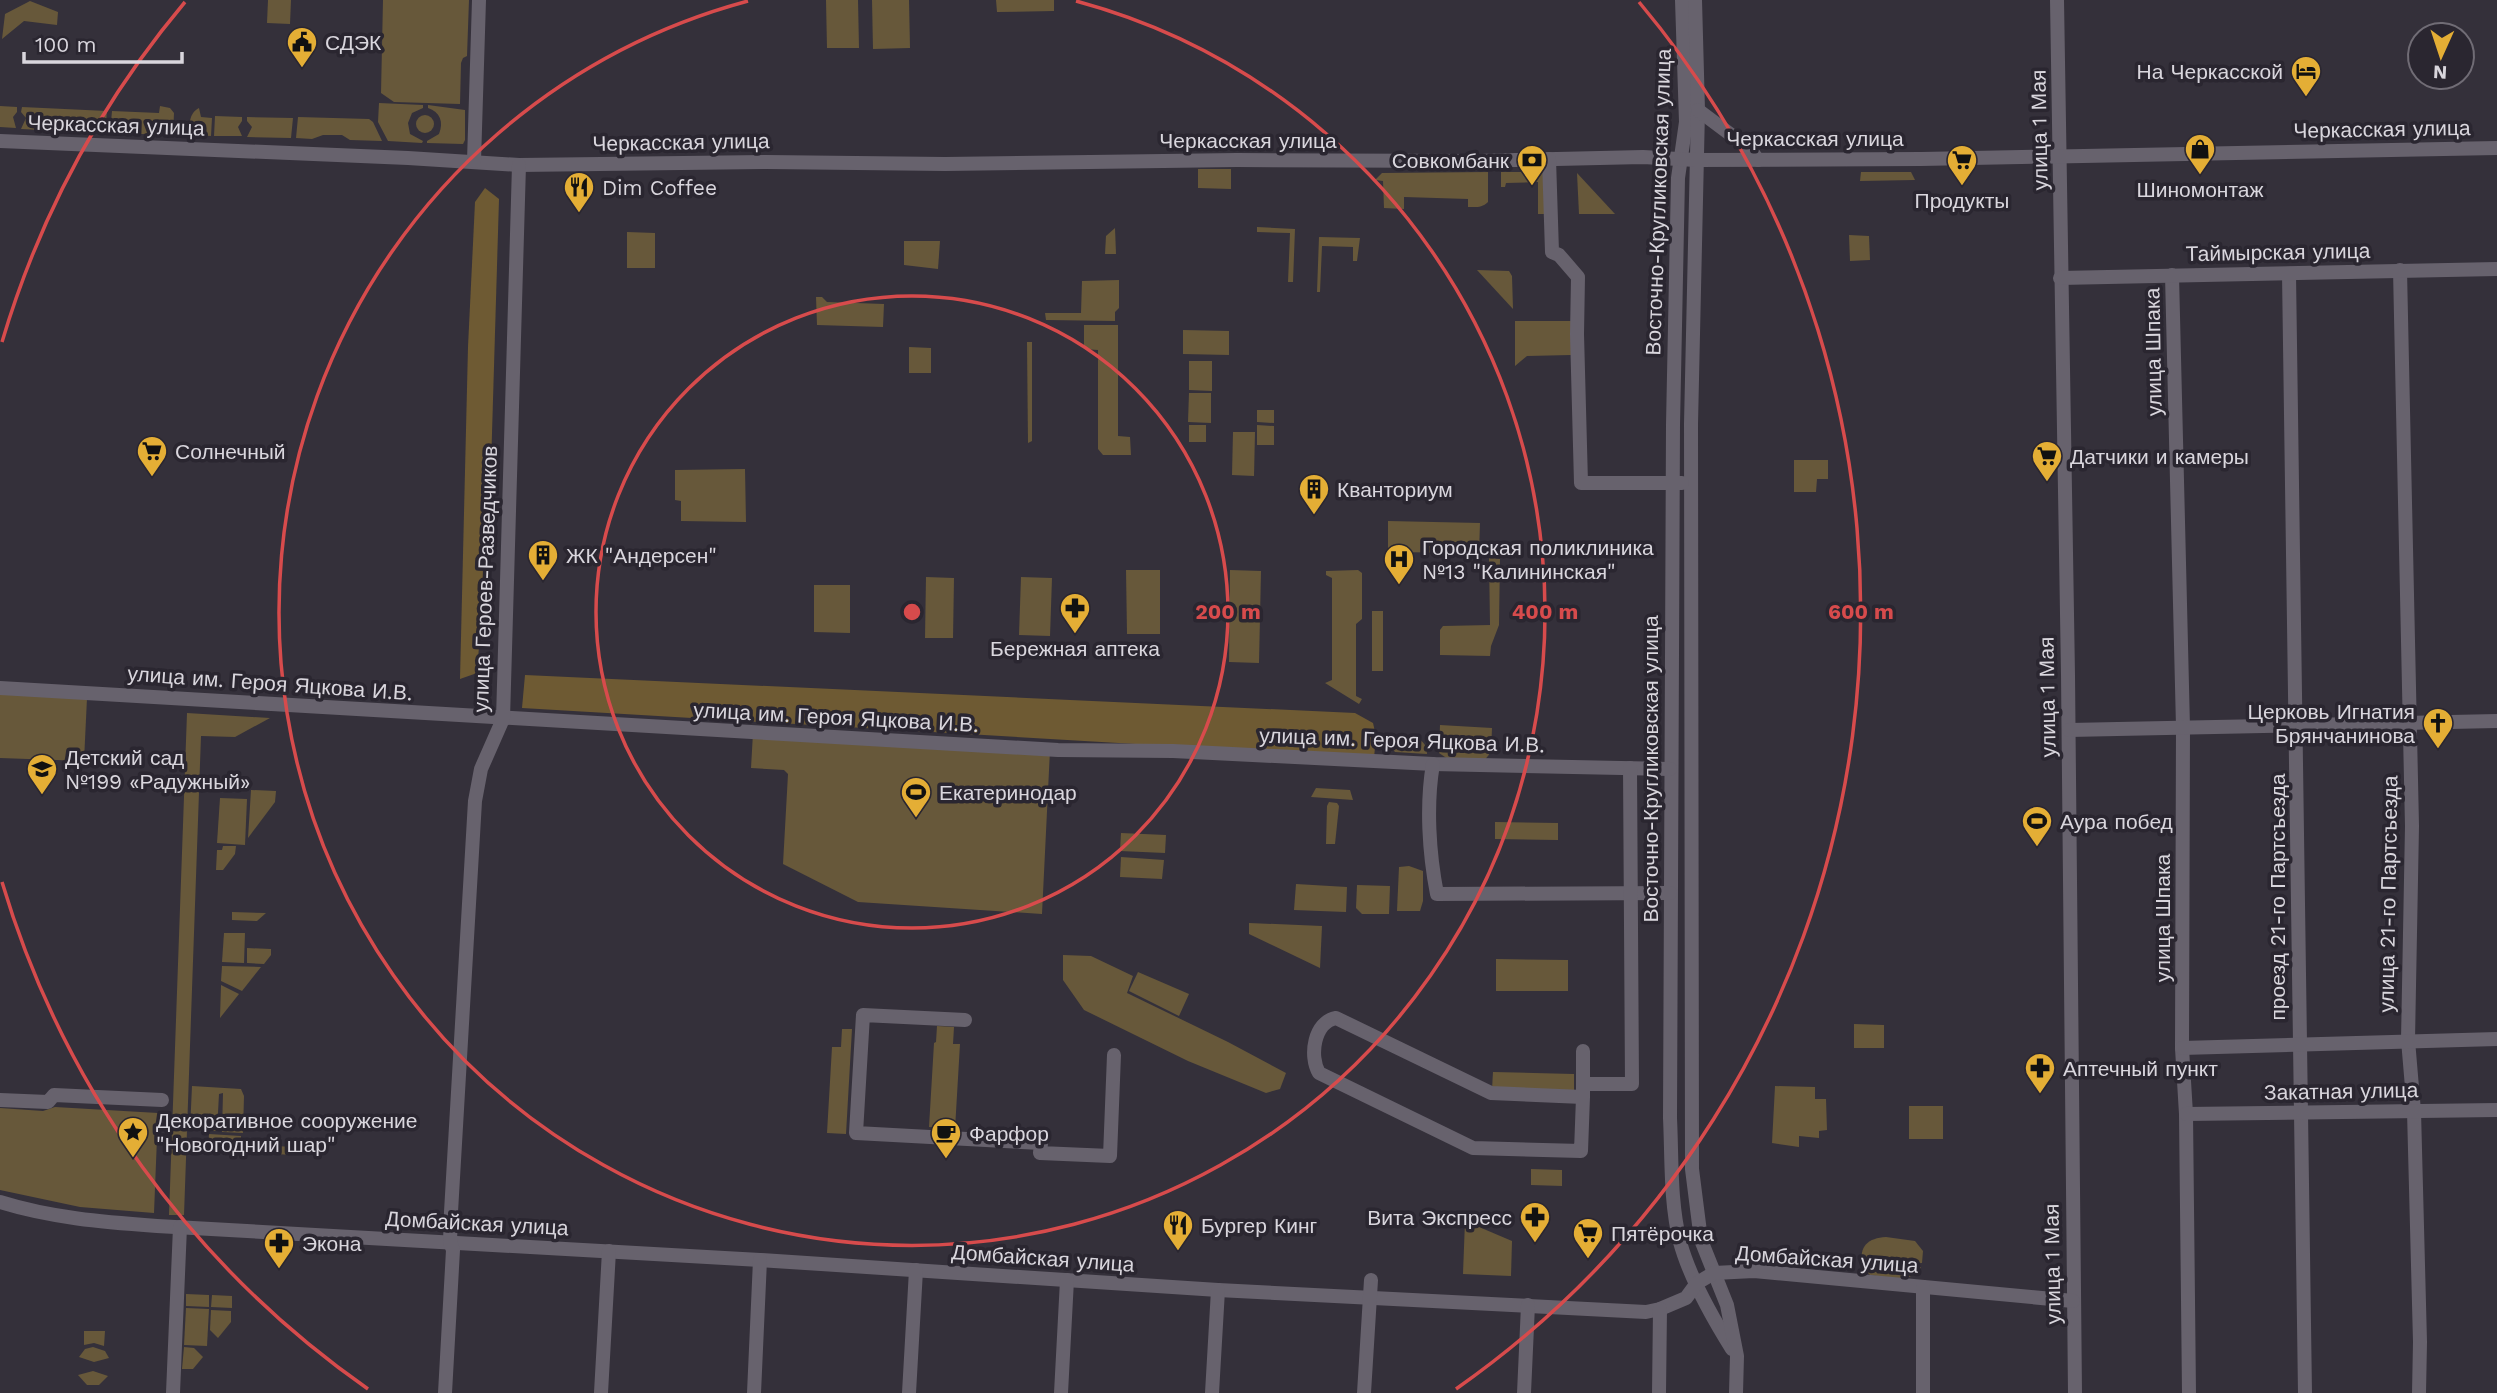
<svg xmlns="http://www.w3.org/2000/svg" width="2497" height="1393" font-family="'Work Sans',sans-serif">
	<rect width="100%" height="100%" fill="#34303a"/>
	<!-- green -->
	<g fill="#67583a">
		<polygon points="268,0 291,0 290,24 267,23"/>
		<polygon points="383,0 469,0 467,56 463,58 461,63 460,104 394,102 381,93"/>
		<polygon points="826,0 858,0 859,48 827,48"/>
		<polygon points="872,0 909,0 910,48 873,49"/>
		<polygon points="996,0 1054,0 1054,11 997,12"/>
		<polygon points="30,1 58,12 57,25 24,21 2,39 5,14"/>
		<polygon points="379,103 423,105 423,108 412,113 408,123 410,134 423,141 422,143 388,141 378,122"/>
		<path d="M 428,105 L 465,110 L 465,140 L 463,144 L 427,143 L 427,141 L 439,134 C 444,122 440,112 428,108 Z"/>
		<polygon points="0,106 17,107 17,112 13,117 16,128 0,127"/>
		<polygon points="160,106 170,108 174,113 173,135 110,133 112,111 159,113"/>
		<polygon points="22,107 107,111 105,133 21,129 26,118 21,112"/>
		<path d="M 199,108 L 201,117 L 212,118 L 211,136 L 192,135 C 188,126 189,113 199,108 Z"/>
		<circle cx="425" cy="124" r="9"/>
		<polygon points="215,116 242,117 242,121 238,127 242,136 214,136"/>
		<polygon points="247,117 293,118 291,138 247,137 252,127 247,121"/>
		<polygon points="298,117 369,119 373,122 382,141 350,140 342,135 323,135 312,139 296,138"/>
		<polygon points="1198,169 1231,169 1231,189 1198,188"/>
		<path d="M 1488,172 L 1488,202 C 1482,208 1476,207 1468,207 L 1468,199 L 1404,197 L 1404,209 L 1384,208 L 1383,181 L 1375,180 L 1382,173 Z"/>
		<polygon points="1501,172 1544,172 1545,214 1538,214 1538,182 1506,183 1505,187 1501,187"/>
		<polygon points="1861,172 1911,172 1915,180 1860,181"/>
		<polygon points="1577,173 1615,214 1579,214"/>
		<polygon points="1257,227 1295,229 1293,282 1288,282 1290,233 1257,232"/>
		<polygon points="1115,228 1116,254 1105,254 1106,236"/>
		<polygon points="627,232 655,233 655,268 627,268"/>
		<polygon points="1849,235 1869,236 1870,260 1850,261"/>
		<polygon points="1319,237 1360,238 1357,261 1353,261 1353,247 1322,246 1320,292 1317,292"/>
		<polygon points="904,241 940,241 938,269 904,265"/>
		<polygon points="1477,270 1509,271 1512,276 1513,309"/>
		<polygon points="1119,280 1119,308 1115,312 1115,321 1046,320 1045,313 1081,313 1082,281"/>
		<polygon points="816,297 822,297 827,302 884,304 883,327 817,325"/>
		<polygon points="1515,321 1574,321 1571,355 1527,356 1515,366"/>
		<polygon points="1084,325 1118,325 1118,436 1130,437 1131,455 1103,455 1098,449 1098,350 1084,349"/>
		<polygon points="1183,330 1229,331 1229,355 1183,354"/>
		<polygon points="1027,342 1032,342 1032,441 1028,443"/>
		<polygon points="909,347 931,348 931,373 909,373"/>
		<polygon points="1189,361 1212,361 1212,391 1189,390"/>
		<polygon points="1189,393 1211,393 1211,423 1188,422"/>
		<polygon points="1257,410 1274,410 1274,423 1257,422"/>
		<rect x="1189" y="425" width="17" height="17"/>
		<polygon points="1257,425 1274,426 1274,445 1257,445"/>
		<polygon points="1233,432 1255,432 1254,476 1232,475"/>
		<polygon points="1794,460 1828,460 1828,479 1817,479 1816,492 1794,492"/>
		<polygon points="745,469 746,522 681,521 681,501 675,500 675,470"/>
		<polygon points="1388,521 1480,523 1479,553 1388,552"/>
		<polygon points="1489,558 1500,559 1499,625 1491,646 1490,656 1440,655 1440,630 1443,626 1490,625"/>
		<polygon points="1126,570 1160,570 1160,634 1127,634"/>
		<polygon points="1230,570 1261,571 1259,663 1229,662"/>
		<polygon points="1358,570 1362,573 1362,619 1356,624 1356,696 1362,699 1359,704 1325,683 1332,680 1332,578 1326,575 1326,571"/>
		<polygon points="926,577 954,578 953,638 925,638"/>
		<polygon points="1021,577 1052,578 1050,636 1019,635"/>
		<polygon points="814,585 850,585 850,633 814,632"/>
		<rect x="1372" y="611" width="11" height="60"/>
		<polygon points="0,692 87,698 84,761 0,758"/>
		<polygon points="187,713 270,718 235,737 201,736 184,1215 169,1215"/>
		<polygon points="1440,725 1492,728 1491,752 1484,761 1448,759 1439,753"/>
		<polygon points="753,733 1050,750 1042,914 858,902 783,864 788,774 784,770 751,768"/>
		<path d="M 1412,735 C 1421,740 1427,743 1427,754 L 1395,752 L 1392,748 L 1392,743 L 1400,736 Z"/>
		<polygon points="1316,788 1350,790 1353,800 1311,797"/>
		<polygon points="251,790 276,791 275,802 248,838"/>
		<polygon points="220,798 247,799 245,845 217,843"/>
		<polygon points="1329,802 1337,803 1339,806 1335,844 1326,844 1327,806"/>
		<polygon points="1495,822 1558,823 1558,840 1495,839"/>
		<polygon points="1121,833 1166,835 1165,853 1120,851"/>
		<polygon points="223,846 236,846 235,854 223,870 216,870 217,850 222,850"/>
		<polygon points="1121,857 1164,860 1162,879 1120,877"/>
		<polygon points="1409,866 1423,871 1423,901 1420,911 1397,911 1399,867"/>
		<polygon points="1296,884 1347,887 1346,912 1294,910"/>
		<polygon points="1357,885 1390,886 1389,914 1362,914 1356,908"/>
		<polygon points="232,912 266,913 257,921 232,920"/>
		<polygon points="1249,923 1322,926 1320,968 1249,934"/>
		<polygon points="224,933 245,933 244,963 222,962"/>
		<polygon points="247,948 271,949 271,955 264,964 247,963"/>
		<polygon points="1063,955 1091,956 1133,976 1127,993 1228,1042 1286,1073 1280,1089 1266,1093 1188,1061 1084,1010 1063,980"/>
		<polygon points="1496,959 1568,960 1568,991 1496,991"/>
		<polygon points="222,966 261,967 242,991 221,981"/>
		<polygon points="1138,972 1189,994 1179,1016 1129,991"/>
		<polygon points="221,985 239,994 220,1018"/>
		<polygon points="1854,1024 1884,1025 1884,1048 1854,1048"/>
		<polygon points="937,1026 954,1027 953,1044 960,1044 955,1129 929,1127 934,1043 936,1042"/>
		<polygon points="842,1029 852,1029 846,1134 827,1133 832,1047 841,1047"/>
		<polygon points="1493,1072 1574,1074 1574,1092 1492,1089"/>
		<polygon points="192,1086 241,1089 244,1096 243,1133 222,1132 223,1093 219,1094 217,1131 190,1130"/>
		<polygon points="1775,1086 1815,1087 1815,1099 1826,1099 1827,1130 1819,1131 1819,1138 1799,1136 1799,1147 1772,1143"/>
		<rect x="1909" y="1106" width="34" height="33"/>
		<polygon points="55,1107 158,1113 154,1213 80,1207 0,1190 0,1108 43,1111"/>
		<polygon points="209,1134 241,1136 241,1151 208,1149"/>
		<polygon points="259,1145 293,1147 293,1155 258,1153"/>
		<polygon points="1531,1169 1562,1170 1562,1186 1531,1185"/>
		<polygon points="1465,1221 1512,1241 1511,1276 1463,1274"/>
		<path d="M 1886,1237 L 1915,1241 L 1923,1251 L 1922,1263 L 1862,1265 C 1859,1246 1868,1238 1886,1237 Z"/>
		<path d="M 1921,1267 C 1910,1285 1888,1277 1870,1275 L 1864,1269 Z"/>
		<polygon points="186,1294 209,1295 209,1307 186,1306"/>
		<polygon points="212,1295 232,1296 232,1308 211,1307"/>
		<polygon points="186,1308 209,1309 207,1346 184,1345"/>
		<polygon points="211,1310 231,1311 231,1322 218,1338 210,1330"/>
		<polygon points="84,1331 105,1331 104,1346 94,1343 84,1345"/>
		<polygon points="93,1347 105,1351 109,1358 94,1362 79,1357 85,1349"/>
		<polygon points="184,1347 194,1348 203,1357 193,1369 182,1369"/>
		<polygon points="93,1371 108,1376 99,1385 87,1385 78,1375"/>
	</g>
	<!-- forest -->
	<g fill="#6e5a33">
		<polygon points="485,188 499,199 490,500 477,673 460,679 468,347 475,202"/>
		<polygon points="525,675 1355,713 1373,723 1376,736 1374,758 522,708"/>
	</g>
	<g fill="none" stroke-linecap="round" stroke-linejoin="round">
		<!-- minor -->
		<g stroke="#67626d" stroke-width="14">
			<path d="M 1682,0 L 1686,122 L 1678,178 L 1673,425 L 1670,1118 C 1672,1159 1670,1202 1680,1242 C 1690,1279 1712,1317 1732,1349"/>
			<polyline points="1695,0 1698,110 1691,424 1692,1169 1701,1240 1727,1305 1737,1356 1736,1393"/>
			<polyline points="2057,0 2068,675 2075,1393"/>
			<polyline points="1698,110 1750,149 1758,160"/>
			<polyline points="0,141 408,158 519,165 767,162 945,164 1237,160 1475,161 1643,157 1696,160 1921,159 2497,148"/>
			<polyline points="1549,159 1552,252 1559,255 1578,277 1577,334 1581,483 1682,483"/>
			<polyline points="474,161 479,0"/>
			<polyline points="2400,270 2412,826 2408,1040 2414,1111 2420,1342 2419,1393"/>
			<polyline points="2289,274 2305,1393"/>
			<polyline points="2172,275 2183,727 2182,1048 2186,1114 2189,1393"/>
			<polyline points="2060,278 2497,269"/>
			<polyline points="0,688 1058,750 1173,751 1433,764 1670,769"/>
			<polyline points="2069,730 2497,721"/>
			<path d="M 1433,764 C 1426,805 1429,853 1437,894 L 1670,893"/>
			<polyline points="965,1020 863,1015 856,1133 1041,1143 1040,1153 1110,1156 1114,1055"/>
			<polyline points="2182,1048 2497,1039"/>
			<polyline points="1583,1084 1632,1084 1630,768"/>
			<path d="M 1583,1097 L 1581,1151 L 1473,1148 L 1319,1073 C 1309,1056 1314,1022 1336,1018 L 1491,1093 L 1583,1097 L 1583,1051"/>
			<polyline points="0,1100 48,1102 54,1095 162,1100"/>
			<polyline points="2186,1114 2497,1110"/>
			<path d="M 0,1202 C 51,1218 103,1222 157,1226 L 760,1260 L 1218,1290 L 1646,1312 L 1660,1309 L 1686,1298 L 1697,1283 L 1714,1273 L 1754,1271 L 2073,1301"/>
			<polyline points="1923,1287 1923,1393"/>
			<polyline points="173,1393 180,1227"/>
			<polyline points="445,1393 453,1250 450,1242 451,1212 475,801 481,769 503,719 519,165"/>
			<polyline points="601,1393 609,1251"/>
			<polyline points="754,1393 760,1260"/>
			<polyline points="909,1393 916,1270"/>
			<polyline points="1061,1393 1067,1280"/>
			<polyline points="1212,1393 1218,1290"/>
			<polyline points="1364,1393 1371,1280"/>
			<polyline points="1524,1393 1528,1305"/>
			<polyline points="1659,1393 1660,1309"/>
		</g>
	</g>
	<!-- distance rings -->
	<g fill="none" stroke="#d74b4c" stroke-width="3.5">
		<circle cx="912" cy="612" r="316"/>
		<path d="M1076 1A633 633 0 1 1 748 1"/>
		<path d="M368 1389A949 949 0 0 1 2 882M2 342A949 949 0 0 1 185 2M1639 2A949 949 0 0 1 1456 1389"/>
	</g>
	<!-- icons -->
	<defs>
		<g id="civic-pin" transform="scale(1.575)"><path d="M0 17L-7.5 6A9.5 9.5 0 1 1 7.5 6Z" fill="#e4ae35" stroke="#2a2630"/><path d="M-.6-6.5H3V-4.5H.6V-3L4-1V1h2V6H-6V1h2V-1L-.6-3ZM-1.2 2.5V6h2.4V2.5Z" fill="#111"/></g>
		<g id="hotel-pin" transform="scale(1.575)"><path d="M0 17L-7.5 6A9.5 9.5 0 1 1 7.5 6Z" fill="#e4ae35" stroke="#2a2630"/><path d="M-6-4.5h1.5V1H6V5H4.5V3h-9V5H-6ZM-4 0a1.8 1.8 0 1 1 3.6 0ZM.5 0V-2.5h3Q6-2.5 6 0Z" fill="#111"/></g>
		<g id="shop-pin" transform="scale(1.575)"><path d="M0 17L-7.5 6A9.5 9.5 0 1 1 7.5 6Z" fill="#e4ae35" stroke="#2a2630"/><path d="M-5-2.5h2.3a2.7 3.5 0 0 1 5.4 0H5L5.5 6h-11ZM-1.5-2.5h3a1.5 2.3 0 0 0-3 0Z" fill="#111"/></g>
		<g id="bank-pin" transform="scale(1.575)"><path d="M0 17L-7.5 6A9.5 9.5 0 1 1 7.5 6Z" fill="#e4ae35" stroke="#2a2630"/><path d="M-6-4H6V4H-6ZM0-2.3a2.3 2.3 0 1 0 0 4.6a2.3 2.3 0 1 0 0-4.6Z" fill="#111"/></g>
		<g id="supermarket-pin" transform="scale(1.575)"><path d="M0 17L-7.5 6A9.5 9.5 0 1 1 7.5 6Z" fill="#e4ae35" stroke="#2a2630"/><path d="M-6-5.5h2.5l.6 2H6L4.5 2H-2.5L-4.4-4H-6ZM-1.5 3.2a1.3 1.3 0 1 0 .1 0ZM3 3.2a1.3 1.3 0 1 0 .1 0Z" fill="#111"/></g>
		<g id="restaurant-pin" transform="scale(1.575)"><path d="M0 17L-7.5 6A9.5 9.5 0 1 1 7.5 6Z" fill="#e4ae35" stroke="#2a2630"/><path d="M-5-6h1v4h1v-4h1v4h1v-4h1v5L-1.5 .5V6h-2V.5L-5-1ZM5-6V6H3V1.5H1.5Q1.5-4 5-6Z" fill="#111"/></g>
		<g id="building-pin" transform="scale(1.575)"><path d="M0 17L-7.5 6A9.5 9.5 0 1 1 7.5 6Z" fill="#e4ae35" stroke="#2a2630"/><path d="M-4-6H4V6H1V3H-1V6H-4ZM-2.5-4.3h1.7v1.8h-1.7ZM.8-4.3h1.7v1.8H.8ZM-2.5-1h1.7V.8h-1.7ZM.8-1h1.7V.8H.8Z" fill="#111"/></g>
		<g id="hospital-pin" transform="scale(1.575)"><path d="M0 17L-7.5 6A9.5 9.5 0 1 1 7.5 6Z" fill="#e4ae35" stroke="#2a2630"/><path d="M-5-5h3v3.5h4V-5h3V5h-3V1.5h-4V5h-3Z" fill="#111"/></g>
		<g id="pharmacy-pin" transform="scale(1.575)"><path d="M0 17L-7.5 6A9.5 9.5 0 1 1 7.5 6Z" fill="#e4ae35" stroke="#2a2630"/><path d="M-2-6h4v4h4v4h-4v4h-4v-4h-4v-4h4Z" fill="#111"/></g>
		<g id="church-pin" transform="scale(1.575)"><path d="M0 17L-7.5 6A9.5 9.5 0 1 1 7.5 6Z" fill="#e4ae35" stroke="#2a2630"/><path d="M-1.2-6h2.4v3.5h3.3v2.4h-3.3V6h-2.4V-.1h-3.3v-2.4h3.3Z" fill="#111"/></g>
		<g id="school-pin" transform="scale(1.575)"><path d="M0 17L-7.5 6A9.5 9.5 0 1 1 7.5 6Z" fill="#e4ae35" stroke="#2a2630"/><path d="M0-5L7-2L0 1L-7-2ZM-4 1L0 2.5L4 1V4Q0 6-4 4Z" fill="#111"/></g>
		<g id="stadium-pin" transform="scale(1.575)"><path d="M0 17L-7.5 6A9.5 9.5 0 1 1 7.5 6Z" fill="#e4ae35" stroke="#2a2630"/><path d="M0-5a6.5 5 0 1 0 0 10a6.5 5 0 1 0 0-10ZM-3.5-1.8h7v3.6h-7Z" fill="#111"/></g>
		<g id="sight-pin" transform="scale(1.575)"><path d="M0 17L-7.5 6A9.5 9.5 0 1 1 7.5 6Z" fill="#e4ae35" stroke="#2a2630"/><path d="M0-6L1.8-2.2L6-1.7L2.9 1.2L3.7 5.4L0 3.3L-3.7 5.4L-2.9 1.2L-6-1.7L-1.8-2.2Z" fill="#111"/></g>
		<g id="cafe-pin" transform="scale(1.575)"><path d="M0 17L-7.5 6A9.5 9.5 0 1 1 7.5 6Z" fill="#e4ae35" stroke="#2a2630"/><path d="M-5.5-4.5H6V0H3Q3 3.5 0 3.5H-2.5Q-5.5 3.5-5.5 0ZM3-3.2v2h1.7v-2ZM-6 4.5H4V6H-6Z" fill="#111"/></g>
	</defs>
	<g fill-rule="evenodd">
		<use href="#civic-pin" x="302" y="42"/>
		<use href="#hotel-pin" x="2306" y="71"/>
		<use href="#shop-pin" x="2200" y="149"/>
		<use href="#bank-pin" x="1532" y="160"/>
		<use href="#supermarket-pin" x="1962" y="160"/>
		<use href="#restaurant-pin" x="579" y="187"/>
		<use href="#supermarket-pin" x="152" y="451"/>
		<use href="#supermarket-pin" x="2047" y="456"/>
		<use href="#building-pin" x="1314" y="489"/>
		<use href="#building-pin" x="543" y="555"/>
		<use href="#hospital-pin" x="1399" y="559"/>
		<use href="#pharmacy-pin" x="1075" y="608"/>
		<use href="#church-pin" x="2438" y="723"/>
		<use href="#school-pin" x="42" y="769"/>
		<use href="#stadium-pin" x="916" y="792"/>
		<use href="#stadium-pin" x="2037" y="821"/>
		<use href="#pharmacy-pin" x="2040" y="1068"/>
		<use href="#sight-pin" x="133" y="1132"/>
		<use href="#cafe-pin" x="946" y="1133"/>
		<use href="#pharmacy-pin" x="1535" y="1217"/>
		<use href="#restaurant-pin" x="1178" y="1225"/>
		<use href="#supermarket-pin" x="1588" y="1233"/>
		<use href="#pharmacy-pin" x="279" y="1243"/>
	</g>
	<g text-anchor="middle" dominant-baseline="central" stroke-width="7" stroke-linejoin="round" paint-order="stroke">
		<!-- poi labels -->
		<g font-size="21" fill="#d9d6dd" stroke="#2a2630" text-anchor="start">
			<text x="325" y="42">СДЭК</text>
			<text x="2283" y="71" text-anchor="end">На Черкасской</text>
			<text x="1509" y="160" text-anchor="end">Совкомбанк</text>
			<text x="602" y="187">Dim Coffee</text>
			<text x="2200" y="189" text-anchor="middle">Шиномонтаж</text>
			<text x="1962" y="200" text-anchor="middle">Продукты</text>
			<text x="175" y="451">Солнечный</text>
			<text x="2070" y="456">Датчики и камеры</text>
			<text x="1337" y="489">Кванториум</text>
			<text x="1422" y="547">Городская поликлиника<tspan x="1422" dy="24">№13 "Калининская"</tspan></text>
			<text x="566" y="555">ЖК "Андерсен"</text>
			<text x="1075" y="648" text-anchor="middle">Бережная аптека</text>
			<text x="2415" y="711" text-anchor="end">Церковь Игнатия<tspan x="2415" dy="24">Брянчанинова</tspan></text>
			<text x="65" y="757">Детский сад<tspan x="65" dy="24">№199 «Радужный»</tspan></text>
			<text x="939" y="792">Екатеринодар</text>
			<text x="2060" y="821">Аура побед</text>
			<text x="2063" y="1068">Аптечный пункт</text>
			<text x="156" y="1120">Декоративное сооружение<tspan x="156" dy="24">"Новогодний шар"</tspan></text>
			<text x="969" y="1133">Фарфор</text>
			<text x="1512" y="1217" text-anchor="end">Вита Экспресс</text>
			<text x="1201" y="1225">Бургер Кинг</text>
			<text x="1611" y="1233">Пятёрочка</text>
			<text x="302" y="1243">Экона</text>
		</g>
		<!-- street labels -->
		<g font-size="21" fill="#d9d6dd" stroke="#2a2630">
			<text transform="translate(116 125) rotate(2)">Черкасская улица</text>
			<text transform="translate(2382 129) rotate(-1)">Черкасская улица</text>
			<text transform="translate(2039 130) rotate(-91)">улица 1 Мая</text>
			<text x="1815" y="138">Черкасская улица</text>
			<text x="1248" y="140">Черкасская улица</text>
			<text transform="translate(681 142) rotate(-1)">Черкасская улица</text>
			<text transform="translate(1658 202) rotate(-88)">Восточно-Кругликовская улица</text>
			<text transform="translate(2278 252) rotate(-1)">Таймырская улица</text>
			<text transform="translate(2153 352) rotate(-91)">улица Шпака</text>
			<text transform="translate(485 579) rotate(-88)">улица Героев-Разведчиков</text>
			<text transform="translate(270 683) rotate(4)">улица им. Героя Яцкова И.В.</text>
			<text transform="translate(2047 697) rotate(-91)">улица 1 Мая</text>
			<text transform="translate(836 717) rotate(3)">улица им. Героя Яцкова И.В.</text>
			<text transform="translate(1402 740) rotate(2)">улица им. Героя Яцкова И.В.</text>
			<text transform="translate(1650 769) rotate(-90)">Восточно-Кругликовская улица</text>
			<text transform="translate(2388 894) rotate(-89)">улица 21-го Партсъезда</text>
			<text transform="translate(2277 897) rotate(-90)">проезд 21-го Партсъезда</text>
			<text transform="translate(2162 918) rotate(-90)">улица Шпака</text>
			<text transform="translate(2341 1091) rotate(-1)">Закатная улица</text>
			<text transform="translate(477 1223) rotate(3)">Домбайская улица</text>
			<text transform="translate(1043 1258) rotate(4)">Домбайская улица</text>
			<text transform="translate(1827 1259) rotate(4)">Домбайская улица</text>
			<text transform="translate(2052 1264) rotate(-91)">улица 1 Мая</text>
		</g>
	</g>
	<circle cx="912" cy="612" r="10" fill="#d74b4c" stroke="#2a2630" stroke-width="3.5"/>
	<g font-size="21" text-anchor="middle" font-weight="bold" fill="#d74b4c" stroke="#2a2630" stroke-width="7" stroke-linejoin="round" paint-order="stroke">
		<text x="1228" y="619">200 m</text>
		<text x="1545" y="619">400 m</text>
		<text x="1861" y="619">600 m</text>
	</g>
	<!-- north arrow -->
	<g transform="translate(2441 56) rotate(183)"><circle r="33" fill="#2a2630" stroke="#706c75" stroke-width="2"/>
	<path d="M0-5L12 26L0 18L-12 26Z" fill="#e4ae35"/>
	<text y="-10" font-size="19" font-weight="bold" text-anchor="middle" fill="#d9d6dd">N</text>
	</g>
	<!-- scale -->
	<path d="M24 52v10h158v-10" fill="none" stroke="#d9d6dd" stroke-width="3.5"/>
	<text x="35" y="52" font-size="21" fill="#d9d6dd" stroke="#2a2630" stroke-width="5" paint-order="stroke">100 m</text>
</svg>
